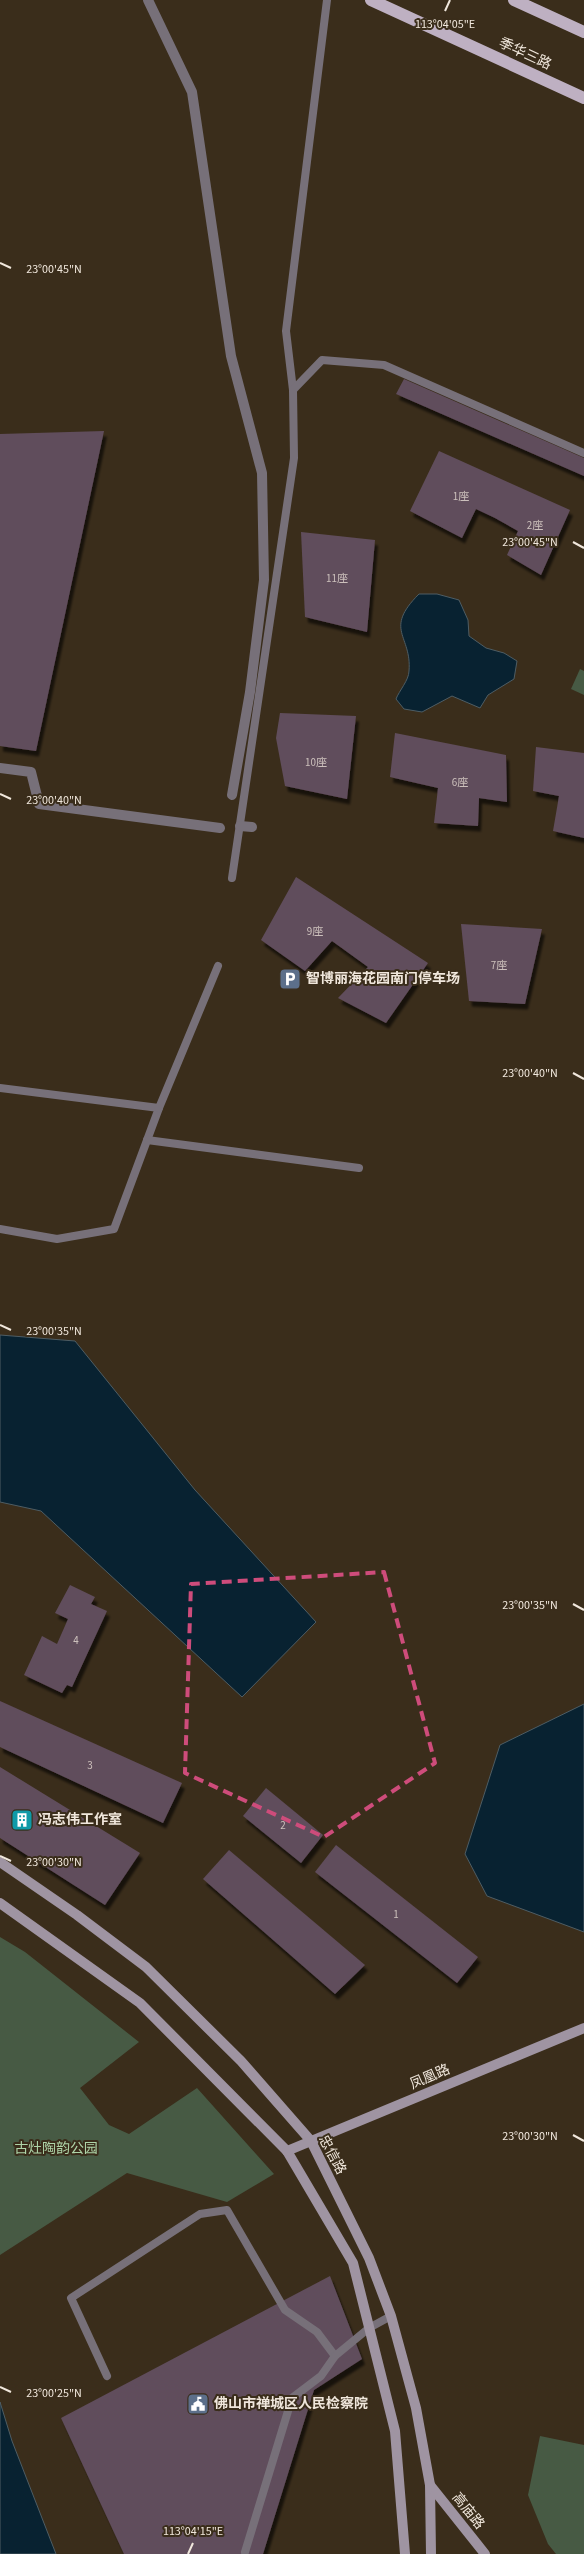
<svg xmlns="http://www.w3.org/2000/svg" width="584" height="2554" font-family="'Source Sans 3','Noto Sans SC',sans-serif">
	<defs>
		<filter id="shadow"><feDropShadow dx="3" dy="5.5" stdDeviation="1" flood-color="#0009"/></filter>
	</defs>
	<rect width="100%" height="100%" fill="#3a2d1b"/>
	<!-- green -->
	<g fill="#475a44">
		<polygon points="580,669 584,671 584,695 571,689"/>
		<polygon points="0,1937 25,1952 139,2042 80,2088 109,2125 129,2134 197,2088 274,2174 227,2202 127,2173 0,2255"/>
		<polygon points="540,2436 584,2445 584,2554 556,2554 548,2544 528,2495"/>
	</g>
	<!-- water -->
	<g fill="#082231" stroke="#4e5d64">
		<path d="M 419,594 L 437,594 L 459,600 L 468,620 L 469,636 L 486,648 L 504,653 L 517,661 L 514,679 L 488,695 L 480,708 L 452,696 L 422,712 L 404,709 L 396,699 C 399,691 409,680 409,671 C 412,635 383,630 419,594 Z"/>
		<polygon points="0,1335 75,1341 195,1490 316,1622 242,1697 41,1511 0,1502"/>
		<polygon points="584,1704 584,1932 487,1896 465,1854 500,1745"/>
		<polygon points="0,2402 12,2441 56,2554 0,2554"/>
	</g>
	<!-- building -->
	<g fill="#604d5c" filter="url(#shadow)">
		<polygon points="404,379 584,458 584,476 396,394"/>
		<polygon points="104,431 36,751 0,746 0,434"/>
		<polygon points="439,451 570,510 541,575 507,555 518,531 495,518 476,509 462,538 410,511"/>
		<polygon points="301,532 375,540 367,632 305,617"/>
		<polygon points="280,713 356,716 347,799 285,786 276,738"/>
		<polygon points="395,733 506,755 507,802 479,798 478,826 434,823 438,788 390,777"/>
		<polygon points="536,747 584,753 584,838 553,831 559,796 533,791"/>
		<polygon points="296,877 428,963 386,1023 338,998 368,967 332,941 305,971 261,940"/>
		<polygon points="461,924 542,929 525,1004 469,1001"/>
		<polygon points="70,1585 95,1597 91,1604 107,1611 72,1687 67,1685 62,1693 24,1675 42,1636 57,1644 68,1619 55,1613"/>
		<polygon points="0,1701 182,1783 163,1823 0,1747"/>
		<polygon points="0,1767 140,1853 105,1905 0,1838"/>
		<polygon points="266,1788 323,1835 301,1863 243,1816"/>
		<polygon points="336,1845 478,1957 457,1983 315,1872"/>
		<polygon points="229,1850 365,1965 335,1994 203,1879"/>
		<polygon points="330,2276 362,2359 314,2390 263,2554 124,2554 61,2418"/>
	</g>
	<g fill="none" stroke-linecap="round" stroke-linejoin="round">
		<!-- lane -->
		<g stroke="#777079" stroke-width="8">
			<polyline points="293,390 286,331 327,0"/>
			<polyline points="232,878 294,458 293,390 322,360 384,365 584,453"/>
			<polyline points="0,1088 159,1108 114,1229 57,1239 0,1229"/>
			<polyline points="159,1108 218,966"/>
			<polyline points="147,1140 359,1168"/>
			<polyline points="107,2376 71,2298 200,2214 227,2210 285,2310 317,2332 335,2356"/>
			<polyline points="245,2552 292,2398 321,2376 335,2356 369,2328 391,2316"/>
		</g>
		<!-- street -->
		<g stroke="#777079" stroke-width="10">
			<polyline points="148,0 192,92 231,356 262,473 264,580 250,692 232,795"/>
			<polyline points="0,768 31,772 39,804 220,828"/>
			<polyline points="240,826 252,827"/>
		</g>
		<!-- secondary -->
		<g stroke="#9f94a2" stroke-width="10">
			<polyline points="0,1862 77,1915 146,1967 241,2061 311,2141 369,2258 391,2316 416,2408 430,2485 431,2554"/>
			<polyline points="0,1903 140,2003 287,2151 353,2263 395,2431 405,2554"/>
			<polyline points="287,2151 584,2028"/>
			<polyline points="430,2485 485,2554"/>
		</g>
		<!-- primary -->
		<g stroke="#beb0c2" stroke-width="12">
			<polyline points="371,0 584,98"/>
			<polyline points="514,0 584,32"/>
		</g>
	</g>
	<!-- marked area -->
	<path fill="none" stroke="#ce4c7b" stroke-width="4" stroke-dasharray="10 6" stroke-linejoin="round" d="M 384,1572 L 435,1763 L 324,1837 L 185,1773 L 191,1584 Z"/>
	<!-- ticks -->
	<path fill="none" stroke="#f0e7dc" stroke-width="2" d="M 445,11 L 450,0M 0,263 L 11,268M 573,542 L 584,548M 0,794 L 11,799M 573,1073 L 584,1079M 0,1325 L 11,1330M 573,1604 L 584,1610M 0,1856 L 11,1861M 573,2135 L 584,2141M 0,2387 L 11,2392M 188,2554 L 193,2543"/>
	<!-- icons -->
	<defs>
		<g id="parking-square" transform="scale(1.125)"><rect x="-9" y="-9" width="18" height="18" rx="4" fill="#5c6f8a" stroke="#3a2d1b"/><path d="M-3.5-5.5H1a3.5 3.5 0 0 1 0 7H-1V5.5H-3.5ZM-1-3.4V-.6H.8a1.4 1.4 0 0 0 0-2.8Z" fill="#fff"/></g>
		<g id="building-square" transform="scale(1.125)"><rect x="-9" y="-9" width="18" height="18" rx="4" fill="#0f9aa8" stroke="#3a2d1b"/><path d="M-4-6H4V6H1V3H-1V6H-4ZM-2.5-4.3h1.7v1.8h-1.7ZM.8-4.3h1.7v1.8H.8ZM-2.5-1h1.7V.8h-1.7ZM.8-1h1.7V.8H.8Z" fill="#fff"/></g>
		<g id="civic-square" transform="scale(1.125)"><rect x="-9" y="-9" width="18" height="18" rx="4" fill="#5c6f8a" stroke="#3a2d1b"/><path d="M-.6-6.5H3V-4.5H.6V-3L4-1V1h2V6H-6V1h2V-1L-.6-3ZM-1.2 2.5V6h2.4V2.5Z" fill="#fff"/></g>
	</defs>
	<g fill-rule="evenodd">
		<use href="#parking-square" x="290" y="979"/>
		<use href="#building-square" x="22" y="1820"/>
		<use href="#civic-square" x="198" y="2404"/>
	</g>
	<g text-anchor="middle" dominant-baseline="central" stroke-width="4" stroke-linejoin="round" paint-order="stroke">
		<!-- number labels -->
		<g font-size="11" fill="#ccc0bc">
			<text x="461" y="496">1座</text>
			<text x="535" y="525">2座</text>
			<text x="337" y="578">11座</text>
			<text x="316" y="762">10座</text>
			<text x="460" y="782">6座</text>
			<text x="315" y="931">9座</text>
			<text x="499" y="965">7座</text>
			<text x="76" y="1640">4</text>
			<text x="90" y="1765">3</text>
			<text x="283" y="1825">2</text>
			<text x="396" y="1914">1</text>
		</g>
		<!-- street labels -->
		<g font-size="14" fill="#f0e7dc" stroke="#3a2d1b">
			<text transform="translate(525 54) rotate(25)">季华三路</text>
			<text transform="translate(430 2077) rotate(-23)">凤凰路</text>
			<text transform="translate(332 2155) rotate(62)">忠信路</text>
			<text transform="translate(468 2511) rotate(51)">高庙路</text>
		</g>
		<!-- poi labels -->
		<g font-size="14" font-weight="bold" fill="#f0e7dc" stroke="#3a2d1b" text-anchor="start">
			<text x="306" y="979">智博丽海花园南门停车场</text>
			<text x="38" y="1820">冯志伟工作室</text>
			<text x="214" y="2404">佛山市禅城区人民检察院</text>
		</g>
		<!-- park labels -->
		<g font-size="14" fill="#aed4a8" stroke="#3a2d1b">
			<text x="56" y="2149">古灶陶韵公园</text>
		</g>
	</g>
	<g font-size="12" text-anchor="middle" fill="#f0e7dc" stroke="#3a2d1b" stroke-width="4" stroke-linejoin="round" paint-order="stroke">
		<text x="445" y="28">113°04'05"E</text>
		<text x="54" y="273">23°00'45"N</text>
		<text x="530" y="546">23°00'45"N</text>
		<text x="54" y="804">23°00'40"N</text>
		<text x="530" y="1077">23°00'40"N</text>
		<text x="54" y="1335">23°00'35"N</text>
		<text x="530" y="1609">23°00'35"N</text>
		<text x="54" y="1866">23°00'30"N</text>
		<text x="530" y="2140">23°00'30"N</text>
		<text x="54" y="2397">23°00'25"N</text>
		<text x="193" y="2535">113°04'15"E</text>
	</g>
</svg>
